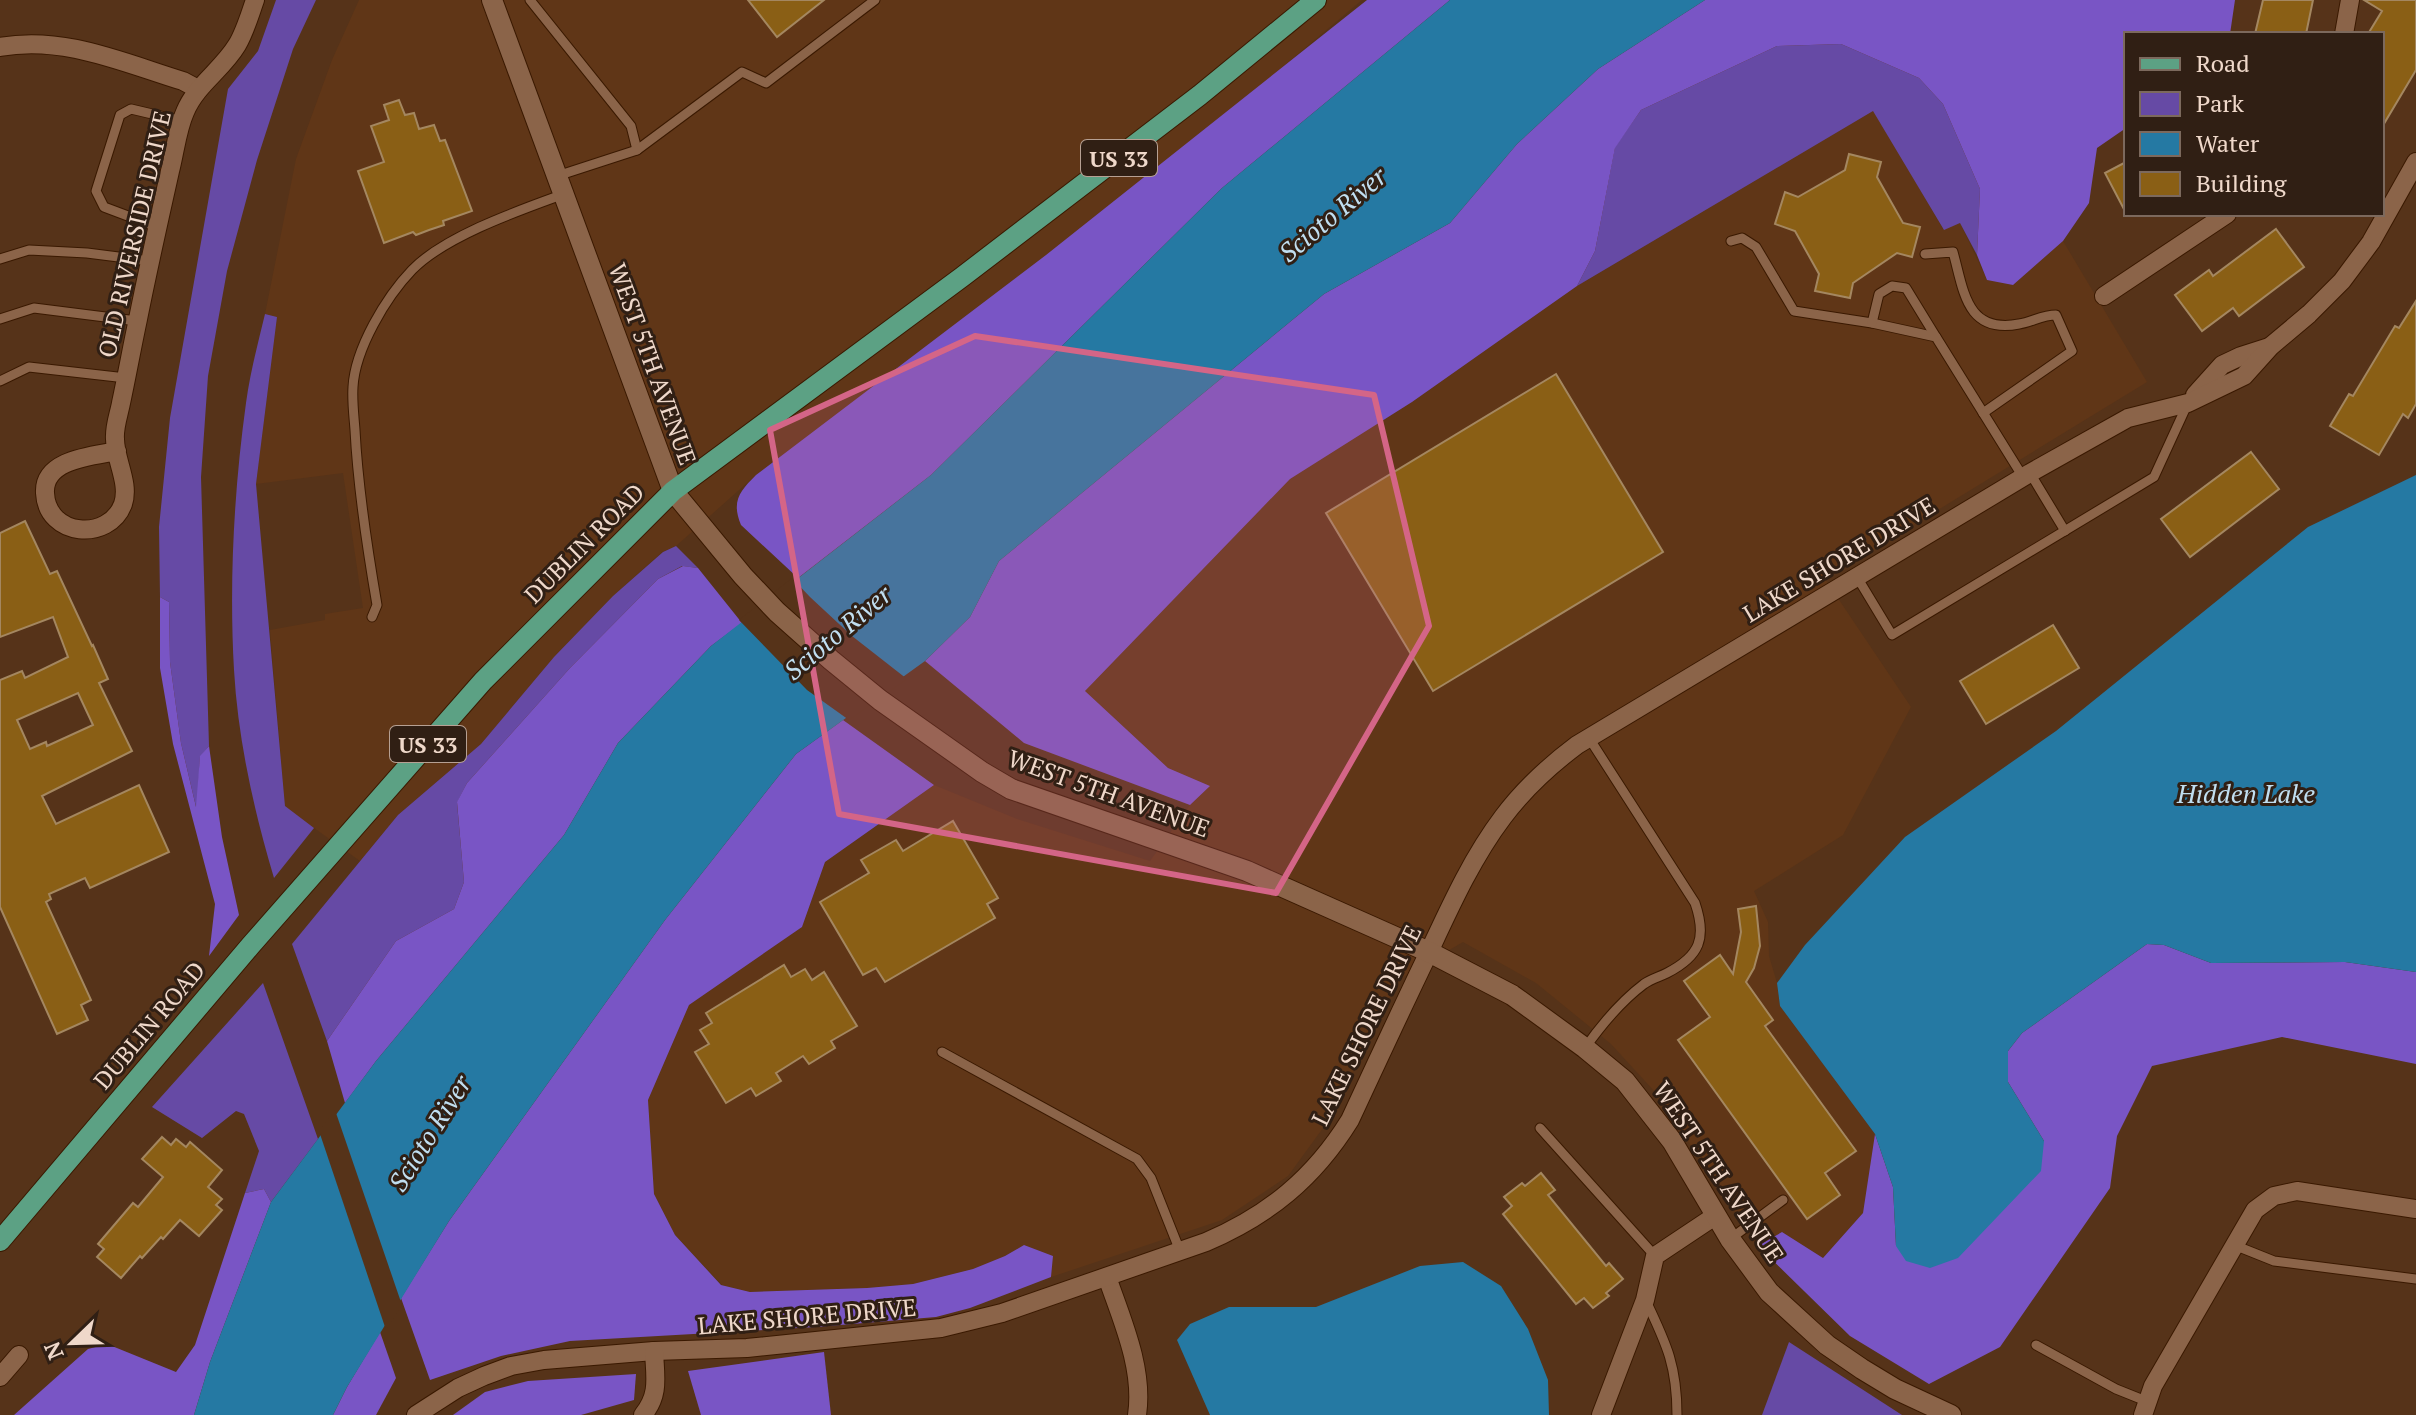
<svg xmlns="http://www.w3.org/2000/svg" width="2416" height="1415" font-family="'PT Serif',serif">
	<rect width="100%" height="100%" fill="#563319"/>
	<!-- built -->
	<g fill="#603617">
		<polygon points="359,0 1362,0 1273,75 1046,255 756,475 676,546 662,552 613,596 554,657 481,744 398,815 360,861 285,807 270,630 325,620 325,614 363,608 343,473 256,484 277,317 265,314 296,159 332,60"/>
		<polygon points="1874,110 1943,229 1960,223 1987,280 2013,285 2063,241 2147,382 1825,579 1911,707 1843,835 1754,891 1768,922 1769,956 1777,983 1780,1006 1875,1134 1863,1213 1823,1258 1782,1232 1758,1246 1656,1093 1611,1044 1536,983 1463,942 1398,980 1331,1117 1288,1176 1222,1220 1051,1277 1053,1256 1024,1245 1005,1256 973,1269 913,1284 866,1288 750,1292 722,1285 675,1235 654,1194 648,1100 689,1005 802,927 825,862 934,785 1017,819 1150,861 1190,805 1210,786 1168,768 1085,691 1290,479 1412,402 1577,286"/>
	</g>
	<!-- green -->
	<g fill="#664aa5">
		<polygon points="276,0 316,0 293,49 257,160 227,271 208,376 201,477 209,746 200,757 197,811 181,743 170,662 169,602 160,597 159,527 170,418 228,89 258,51"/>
		<polygon points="1841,44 1919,78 1943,104 1980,189 1977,255 1960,223 1944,230 1873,111 1577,286 1595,251 1615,147 1641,110 1777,46"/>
		<path d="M 265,314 L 277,317 L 256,484 L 285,806 L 314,828 L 274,878 C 254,811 238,740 234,670 C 229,582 234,490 246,403 C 250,373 258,343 265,314 Z"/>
		<polygon points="676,546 698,568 682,566 658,579 570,668 467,783 457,803 464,882 454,909 396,941 327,1041 292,944 398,815 481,744 554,657 613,596 663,552"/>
		<polygon points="263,983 318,1139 271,1202 264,1189 245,1193 259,1151 244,1114 236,1111 202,1138 152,1107"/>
		<polygon points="1789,1342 1902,1415 1762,1415"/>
	</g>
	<!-- forest -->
	<g fill="#7955c5">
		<path d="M 1367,0 L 1450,0 L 1222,188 L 931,475 L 798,578 L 741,525 C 731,501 740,491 756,475 L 1046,255 Z"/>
		<polygon points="1705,0 2235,0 2230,34 2126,34 2126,128 2097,148 2089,203 2063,241 2013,285 1987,280 1977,255 1980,189 1943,104 1919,78 1841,44 1777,46 1641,110 1615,148 1595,251 1577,286 1412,402 1290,479 1085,691 1168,768 1210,786 1190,805 1024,743 925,661 970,617 999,561 1324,294 1450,223 1517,144 1598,69"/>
		<polygon points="683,566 698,568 742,623 711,646 618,743 564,835 376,1061 345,1103 327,1041 396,941 454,909 464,882 457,802 467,783 570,668 658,579"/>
		<polygon points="160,597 169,602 170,662 181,743 196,807 200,756 209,746 222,837 239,915 209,956 215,904 173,744 160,668"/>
		<polygon points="843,720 934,785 825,862 802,927 689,1005 648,1100 654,1194 675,1235 721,1285 750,1292 867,1288 913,1284 973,1269 1005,1256 1024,1245 1053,1256 1051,1277 970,1308 936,1317 816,1327 570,1341 501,1356 430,1380 401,1298 449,1221 665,920 796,754"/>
		<polygon points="2147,944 2164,945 2211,963 2345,962 2416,972 2416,1064 2282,1037 2152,1066 2117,1136 2110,1188 2000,1347 1929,1384 1850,1336 1758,1246 1782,1232 1823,1258 1863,1213 1875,1134 1893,1187 1896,1246 2044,1141 2008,1082 2008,1051 2022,1033"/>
		<polygon points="264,1189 271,1202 210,1362 194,1415 14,1415 88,1349 107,1344 176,1372 195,1345 245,1193"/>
		<polygon points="380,1332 396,1378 376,1415 333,1415 347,1387"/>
		<polygon points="824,1352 831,1415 701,1415 688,1371"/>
		<polygon points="636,1374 634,1400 581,1415 453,1415 485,1392 528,1381"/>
	</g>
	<!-- water -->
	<g fill="#2579a3">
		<polygon points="1450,0 1705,0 1598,69 1517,144 1450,223 1324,294 999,561 970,617 925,661 796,754 665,920 449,1221 347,1387 333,1415 194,1415 210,1362 271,1202 376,1061 564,835 618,743 711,646 931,475 1222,188"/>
		<polygon points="2416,475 2416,972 2345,962 2211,963 2164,945 2147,944 2022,1033 2008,1051 2008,1082 2044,1141 2041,1171 1958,1258 1930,1268 1906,1261 1896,1246 1893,1187 1875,1134 1780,1006 1777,983 1805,945 1905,837 2056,731 2308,527"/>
		<polygon points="1463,1262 1501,1286 1528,1329 1548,1380 1549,1415 1210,1415 1177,1340 1190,1324 1229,1307 1316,1307 1420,1266"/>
	</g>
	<!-- pier -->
	<g fill="#563319">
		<polygon points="792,578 810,597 852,636 907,679 849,720 807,690 739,620"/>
		<polygon points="335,1110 402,1305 386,1330 319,1131"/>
	</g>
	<!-- building -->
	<g fill="#8a5f15" stroke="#a48760" stroke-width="2" fill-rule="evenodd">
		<polygon points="748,0 824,0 777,37"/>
		<polygon points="2263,0 2313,0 2306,34 2255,34"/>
		<polygon points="2364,0 2416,0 2416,70 2382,127 2382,34 2368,34 2382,11"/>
		<polygon points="399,100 405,115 414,113 419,129 434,125 440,141 445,140 472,211 443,221 444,225 429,230 416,235 413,232 384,243 358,171 384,162 371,126 389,120 384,105"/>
		<polygon points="1849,154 1881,162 1877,177 1903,223 1920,227 1912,257 1897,253 1853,283 1850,298 1815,291 1819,274 1795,231 1775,224 1785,192 1798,197 1845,170"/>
		<polygon points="2126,162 2126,213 2105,173"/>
		<polygon points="2276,229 2304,267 2239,316 2233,308 2202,331 2175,295 2209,270 2213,276"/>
		<polygon points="2416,301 2416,404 2408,418 2403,414 2379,455 2330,426 2349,394 2353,396 2395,326 2399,328"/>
		<polygon points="1556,374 1663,552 1433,691 1326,513"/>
		<polygon points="2251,452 2279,489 2190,557 2161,519"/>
		<path d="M 25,521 L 50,574 L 57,571 L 92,646 L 93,645 L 108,679 L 99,683 L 132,751 L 42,796 L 56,824 L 139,785 L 169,852 L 90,888 L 85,878 L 49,894 L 51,899 L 46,902 L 91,1000 L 81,1005 L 88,1020 L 57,1034 L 0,907 L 0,680 L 22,671 L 25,678 L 68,657 L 53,617 L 0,637 L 0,533 ZM 78,693 L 93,725 L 47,746 L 46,742 L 30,749 L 17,720 Z"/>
		<polygon points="2053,625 2079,668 1986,724 1960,681"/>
		<polygon points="953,821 998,898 987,904 995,918 885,982 876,968 863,975 820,902 869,873 861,860 896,840 903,851"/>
		<polygon points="1756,906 1760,946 1754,968 1746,982 1773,1020 1765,1026 1856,1151 1825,1173 1840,1195 1807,1219 1678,1040 1710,1017 1684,981 1720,955 1733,974 1741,932 1738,909"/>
		<polygon points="784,965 791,977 805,969 812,980 824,972 857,1026 831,1041 835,1048 809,1064 803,1056 776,1073 781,1081 756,1096 751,1088 726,1103 695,1052 709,1044 700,1030 712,1023 706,1013"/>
		<polygon points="162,1137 171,1145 176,1139 186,1147 190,1142 222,1170 208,1187 222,1199 216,1205 222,1210 199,1236 180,1220 163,1239 161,1237 142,1258 140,1256 121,1278 97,1257 104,1249 98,1244 133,1203 138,1207 163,1177 142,1159"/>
		<polygon points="1541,1173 1555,1190 1548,1195 1606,1266 1609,1263 1623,1279 1606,1293 1609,1296 1593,1308 1584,1298 1576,1304 1503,1214 1512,1206 1504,1197 1522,1183 1525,1186"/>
	</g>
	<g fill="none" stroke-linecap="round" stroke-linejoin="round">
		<!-- lane casing -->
		<g stroke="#3a1900" stroke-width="11">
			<g id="lane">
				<polyline points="530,0 631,126 637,150"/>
				<polyline points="557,176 637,150 742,72 766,83 875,0"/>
				<polyline points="157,227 104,207 96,191 120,115 131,109 182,121"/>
				<polyline points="1731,241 1742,238 1756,247 1794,311 1872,323 1936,337 2023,477"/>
				<path d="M 1925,254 L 1953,252 C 1964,291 1966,334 2019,324 C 2032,322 2042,315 2056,315 L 2072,351 L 1983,413"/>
				<polyline points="0,259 29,250 87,253 150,261"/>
				<polyline points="0,319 34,308 137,321"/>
				<polyline points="1872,323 1879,294 1892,286 1906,288 1936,337"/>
				<polyline points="0,381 29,367 126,378"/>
				<polyline points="2030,473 2065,531"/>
				<polyline points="1857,577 1892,635 2154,477 2187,405"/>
				<path d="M 372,617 L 377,605 C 367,547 358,489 355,430 C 354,416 352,401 353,387 C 355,349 386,297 412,270 C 445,236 520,210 564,194"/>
				<path d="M 1585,1048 C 1602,1024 1620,1002 1644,984 C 1651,979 1659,977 1667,973 C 1700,956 1707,938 1695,903 L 1589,738"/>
				<polyline points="942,1052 1137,1159 1151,1178 1180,1251"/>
				<polyline points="1540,1128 1655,1256"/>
				<polyline points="1730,1239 1783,1200"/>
				<polyline points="2234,1245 2274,1261 2416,1279"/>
				<path d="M 1647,1303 C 1667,1345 1677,1367 1677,1415"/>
				<polyline points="2036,1345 2116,1389 2146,1401"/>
			</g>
		</g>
		<!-- street casing -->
		<g stroke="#3a1900" stroke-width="20">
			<g id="street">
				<polyline points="2344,34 2350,0"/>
				<path d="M 0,47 C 63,35 124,63 183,81 L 198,89"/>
				<polyline points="2104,296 2227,214"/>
				<polyline points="2195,395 2222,365 2241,356 2269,347"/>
				<path d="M 117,451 C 93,456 43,459 45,493 C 47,537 109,542 123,504 C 130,483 115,460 115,439 C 114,427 119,414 121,403 C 127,375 132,347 138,319 C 148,269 159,220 170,171 C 175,152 177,130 185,112 C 196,85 222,70 237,45 C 245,32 250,14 255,0"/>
				<path d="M 1107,1277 C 1122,1320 1144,1369 1137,1415"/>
				<polyline points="0,1377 19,1355"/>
				<path d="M 416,1415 L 458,1388 L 484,1376 L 511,1366 L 544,1360 L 654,1351 L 747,1348 L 941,1328 L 1002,1313 L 1206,1242 C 1269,1215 1314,1178 1350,1120 C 1376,1064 1402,1008 1429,952 C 1450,907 1472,858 1503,817 C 1524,789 1549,766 1577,745 L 2030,473 L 2128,418 L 2188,403 L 2244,376 L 2271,346 L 2309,314 L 2342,281 L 2371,242 L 2416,162"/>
				<path d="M 643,1415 C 660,1394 655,1377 654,1351"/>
				<polyline points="1601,1415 1645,1300 1655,1256 1715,1216"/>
				<polyline points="2143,1415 2153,1386 2255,1210 2274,1196 2297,1191 2416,1209"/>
			</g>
		</g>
		<!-- secondary casing -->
		<g stroke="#3a1900" stroke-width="22">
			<polyline id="secondary" points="492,0 673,491 743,576 777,612 831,660 880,700 982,772 1011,789 1247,871 1429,952 1512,995 1585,1048 1625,1081 1672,1141 1730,1239 1769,1292 1827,1345 1862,1369 1895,1389 1951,1415"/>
		</g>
		<!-- primary casing -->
		<g stroke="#3a1900" stroke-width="22">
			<polyline id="primary" points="0,1241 251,945 483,681 673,491 962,277 1200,95 1316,0"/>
		</g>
		<!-- lane -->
		<use href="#lane" stroke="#8b6449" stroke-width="9"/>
		<!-- street -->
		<use href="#street" stroke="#8b6449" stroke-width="18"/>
		<!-- secondary -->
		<use href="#secondary" stroke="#8b6449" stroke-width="20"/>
		<!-- primary -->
		<use href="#primary" stroke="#5ca184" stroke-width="20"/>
	</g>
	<!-- marked area -->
	<path fill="#d46587" fill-opacity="0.2" stroke="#d46587" stroke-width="6" stroke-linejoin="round" d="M 975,336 L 1374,395 L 1429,626 L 1276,893 L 839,814 L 770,430 Z"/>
	<g text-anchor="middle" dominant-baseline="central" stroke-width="6" stroke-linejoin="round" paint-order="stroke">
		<!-- shield labels -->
		<g fill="#301f14" stroke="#b6a093" stroke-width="2">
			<rect x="1081" y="140" width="76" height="36" rx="6"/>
			<rect x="390" y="726" width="76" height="36" rx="6"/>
		</g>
		<g font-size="22" font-weight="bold" fill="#efd8ca">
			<text x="1119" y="158">US 33</text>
			<text x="428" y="744">US 33</text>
		</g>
		<!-- street labels -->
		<g font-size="24" fill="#efd8ca" stroke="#301f14">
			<text transform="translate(134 234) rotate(-77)">OLD RIVERSIDE DRIVE</text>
			<text transform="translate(653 364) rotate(70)">WEST 5TH AVENUE</text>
			<text transform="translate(584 543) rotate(-45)">DUBLIN ROAD</text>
			<text transform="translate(1839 559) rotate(-31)">LAKE SHORE DRIVE</text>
			<text transform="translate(1109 793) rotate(20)">WEST 5TH AVENUE</text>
			<text transform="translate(149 1025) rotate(-50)">DUBLIN ROAD</text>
			<text transform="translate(1366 1025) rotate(-64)">LAKE SHORE DRIVE</text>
			<text transform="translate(1719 1172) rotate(56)">WEST 5TH AVENUE</text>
			<text transform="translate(807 1316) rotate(-5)">LAKE SHORE DRIVE</text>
		</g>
		<!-- water labels -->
		<g font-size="26" font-style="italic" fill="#c0def0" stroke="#301f14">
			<text transform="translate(1332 214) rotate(-40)">Scioto River</text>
			<text transform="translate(837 632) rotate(-40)">Scioto River</text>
			<text x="2246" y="793">Hidden Lake</text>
			<text transform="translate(429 1133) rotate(-58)">Scioto River</text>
		</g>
	</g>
	<!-- legend -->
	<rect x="2124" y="32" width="260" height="184" fill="#301f14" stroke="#7c695d" stroke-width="2"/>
	<rect x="2140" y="58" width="40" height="12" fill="#5ca184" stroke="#7c695d" stroke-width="2"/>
	<text x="2196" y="72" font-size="24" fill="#efd8ca">Road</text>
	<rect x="2140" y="92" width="40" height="24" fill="#664aa5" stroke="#7c695d" stroke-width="2"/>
	<text x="2196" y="112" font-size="24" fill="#efd8ca">Park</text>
	<rect x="2140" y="132" width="40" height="24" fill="#2579a3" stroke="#7c695d" stroke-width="2"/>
	<text x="2196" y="152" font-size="24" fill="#efd8ca">Water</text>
	<rect x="2140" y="172" width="40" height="24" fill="#8a5f15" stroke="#7c695d" stroke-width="2"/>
	<text x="2196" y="192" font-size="24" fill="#efd8ca">Building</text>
	<!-- north arrow -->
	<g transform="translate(72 1343) rotate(247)" stroke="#301f14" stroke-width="6" paint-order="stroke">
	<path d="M0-6L14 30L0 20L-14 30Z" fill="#efd8ca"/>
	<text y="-12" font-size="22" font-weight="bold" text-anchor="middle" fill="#efd8ca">N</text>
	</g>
</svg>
